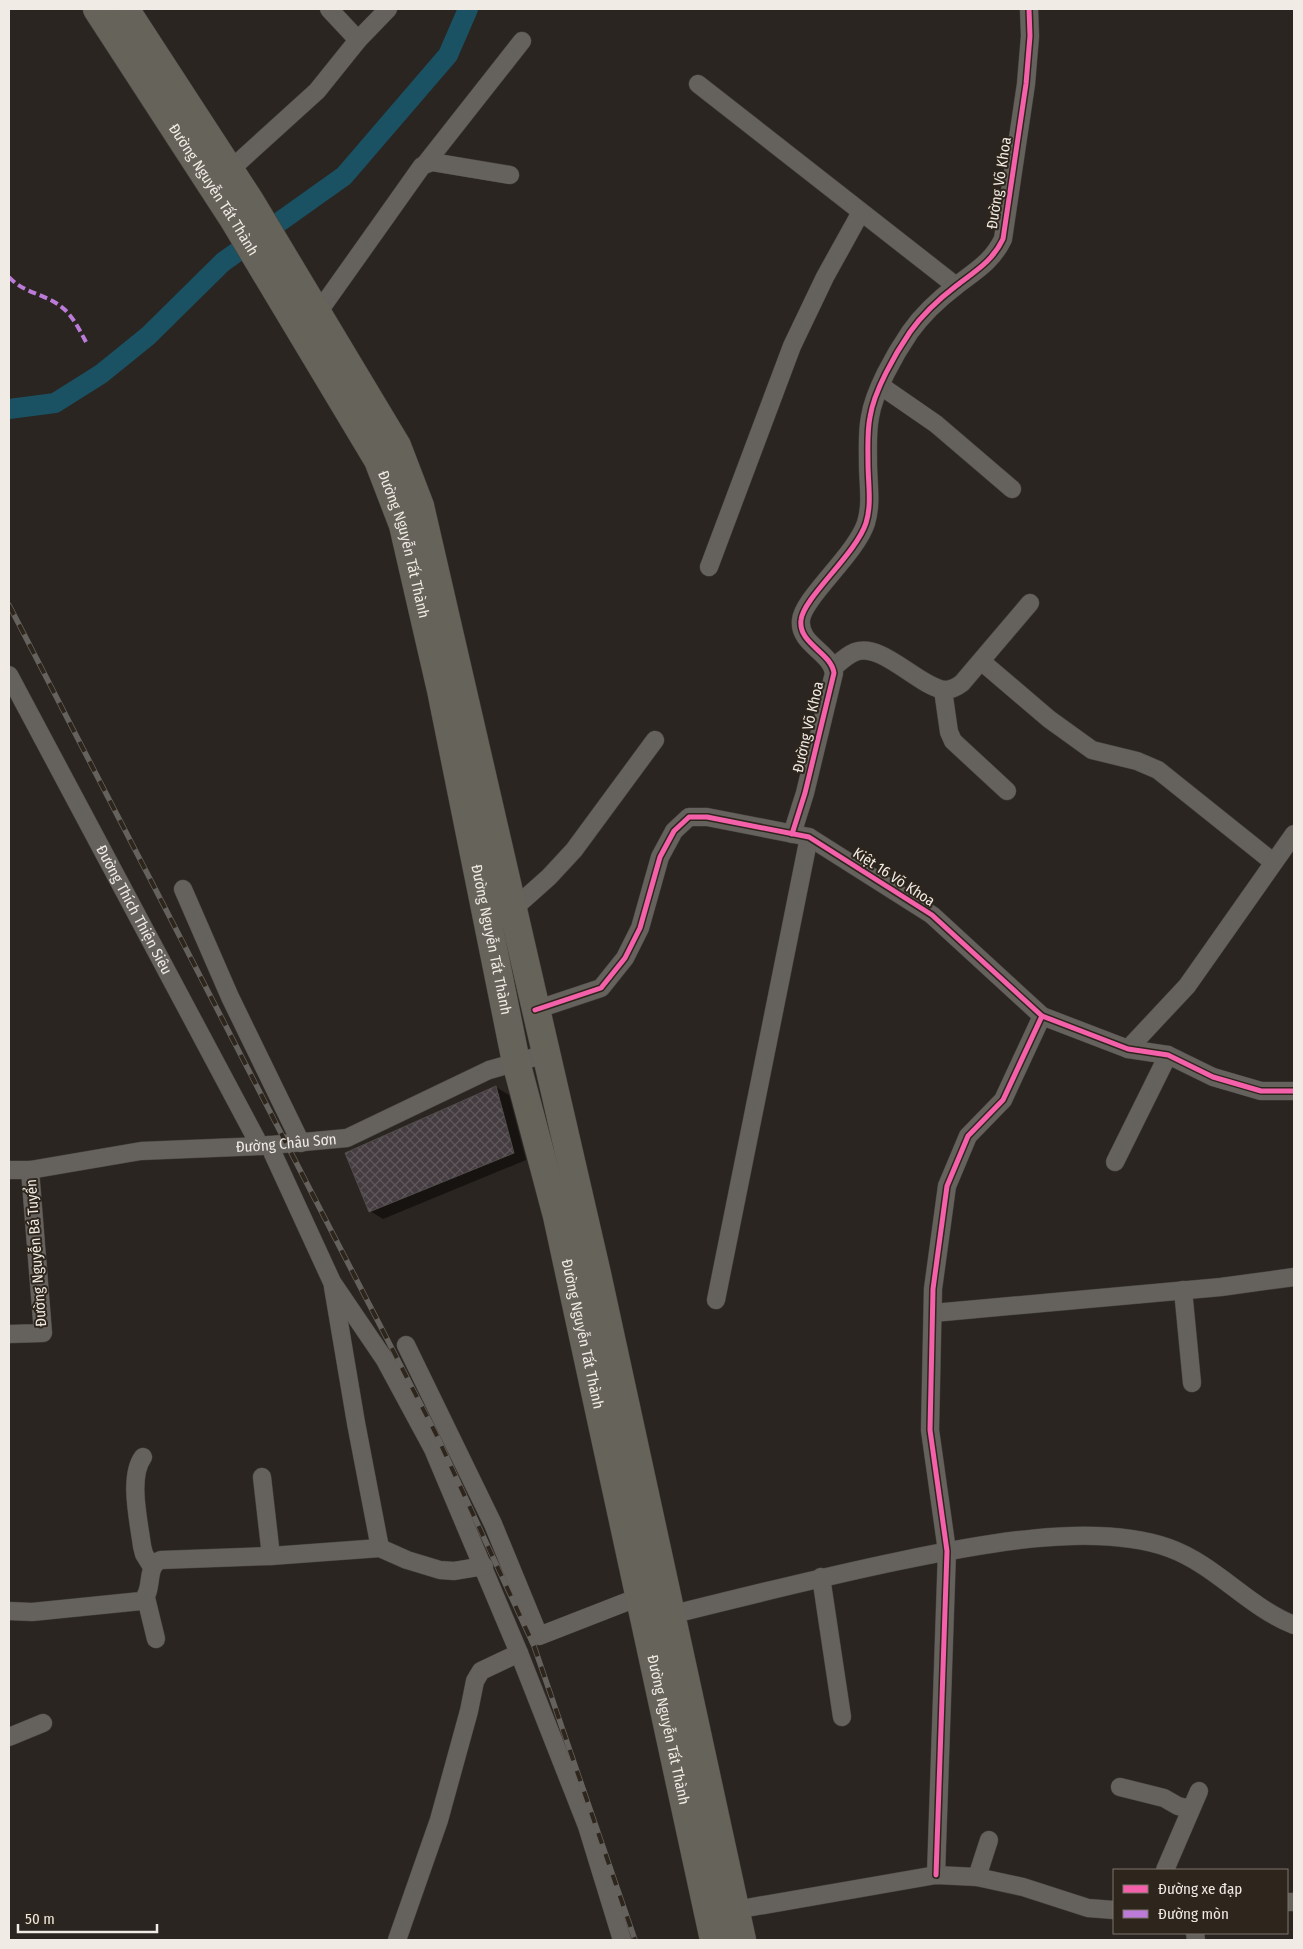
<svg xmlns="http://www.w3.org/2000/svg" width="1303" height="1949" font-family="'Fira Sans Condensed',sans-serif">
	<defs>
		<pattern id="building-cross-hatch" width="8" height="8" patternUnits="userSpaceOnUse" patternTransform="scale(1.25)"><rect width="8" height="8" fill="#443c40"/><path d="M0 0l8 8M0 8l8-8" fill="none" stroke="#5f585b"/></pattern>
	</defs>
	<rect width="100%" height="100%" fill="#2a2520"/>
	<!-- shadow -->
	<polygon fill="#0007" points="496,1087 509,1095 526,1160 383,1219 370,1211"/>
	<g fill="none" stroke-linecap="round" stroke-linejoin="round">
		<!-- canal -->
		<polyline stroke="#1a5163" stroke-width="20" points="9,409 55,403 101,374 148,336 223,262 344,176 448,55 468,9"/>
	</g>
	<!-- building -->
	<polygon fill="url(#building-cross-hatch)" stroke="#4f4c4b" points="496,1086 514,1153 369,1212 345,1153"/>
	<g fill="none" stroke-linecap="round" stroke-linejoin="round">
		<!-- minor casing -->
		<g stroke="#46423e" stroke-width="19">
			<g id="minor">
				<polyline points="329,9 358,40"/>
				<polyline points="698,84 956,286"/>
				<polyline points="426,163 522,41"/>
				<polyline points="230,170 317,91 358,40 388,9"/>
				<polyline points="317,314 422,166 432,162 510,175"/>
				<polyline points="881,386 936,424 1012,489"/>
				<polyline points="709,567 792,346 825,277 861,212"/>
				<polyline points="981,661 1049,719 1092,750 1137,761 1158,770 1273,862"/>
				<path d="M 833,668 C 840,662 847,655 855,652 C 882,642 918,686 944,690 C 950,690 957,687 962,683 L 1030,603"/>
				<path id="s1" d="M 9,675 L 260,1146"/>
				<polyline points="943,690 949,732 953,741 1007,791"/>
				<path d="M 792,834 L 805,793 L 834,673 C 831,652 798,644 801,620 C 803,598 856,554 866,523 C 872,504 868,483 868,463 C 868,448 867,432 870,417 C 874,391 895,354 910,332 C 922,315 939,299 956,286 C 975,271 992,262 1003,239 L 1026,84 L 1030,36 L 1029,9"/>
				<polyline points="183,889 230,997 301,1143"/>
				<polyline points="512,910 549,877 574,850 655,740"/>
				<polyline points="535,1010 601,988 625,958 640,928 660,857 674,831 689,817 707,817 809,837 932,915 1042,1016 1128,1049 1168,1055 1213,1077 1261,1091 1294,1091"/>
				<polyline points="1128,1049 1187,986 1294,834"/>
				<polyline points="269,1145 332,1282 385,1360 433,1449 519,1653 587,1826 622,1940"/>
				<polyline points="1115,1162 1168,1055"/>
				<path id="s2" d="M 9,1170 L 30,1170 L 141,1151 L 260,1146 L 347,1138 L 489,1070 L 546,1054"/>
				<polyline points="333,1287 356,1423 380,1548"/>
				<polyline points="1183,1290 1192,1383"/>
				<polyline points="716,1300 809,837"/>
				<polyline points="933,1313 1221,1287 1294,1277"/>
				<polyline points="9,1334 43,1333 30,1170"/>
				<polyline points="406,1345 493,1524 539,1636 639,1597"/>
				<path d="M 143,1457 C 128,1477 139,1522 142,1546 L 144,1554 L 152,1567"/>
				<polyline points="262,1477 271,1556"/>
				<polyline points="821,1577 842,1717"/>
				<polyline points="146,1598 156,1639"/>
				<path d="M 9,1611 L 32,1612 L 141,1601 C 155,1592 144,1566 161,1560 L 271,1556 L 380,1548 L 407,1560 L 440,1570 L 454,1571 L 484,1566"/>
				<path d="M 670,1615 C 746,1596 822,1577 899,1561 C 976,1545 1093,1521 1169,1548 C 1216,1565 1248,1607 1294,1625"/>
				<polyline points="9,1737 43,1723"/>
				<polyline points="1120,1787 1164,1798 1178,1806 1190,1809"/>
				<polyline points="1165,1870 1199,1791"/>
				<polyline points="936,1875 947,1551 930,1430 933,1289 947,1186 968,1136 1003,1100 1042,1016"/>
				<polyline points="977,1877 989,1840"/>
				<polyline points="1287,1902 1294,1902"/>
				<polyline points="735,1910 936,1875 977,1877 1023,1887 1088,1908 1114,1910"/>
				<polyline points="1195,1933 1196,1940"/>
				<polyline points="397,1940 439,1820 469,1711 475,1681 481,1671 519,1653"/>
			</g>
		</g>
		<!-- primary casing -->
		<g stroke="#46423e" stroke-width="29">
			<g id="primary">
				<path id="s3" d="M 97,9 L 234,220 L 378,460 L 403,525 L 441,690 L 516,1062 L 557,1216 L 714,1940"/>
				<polyline points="125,9 250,201 397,446 420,506 597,1274 742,1940"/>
			</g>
		</g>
		<!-- minor -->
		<use href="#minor" stroke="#65615d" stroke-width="18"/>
		<!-- primary -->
		<use href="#primary" stroke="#66635a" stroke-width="28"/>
		<!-- rail casing -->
		<g stroke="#65615c" stroke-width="5.5">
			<polyline id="rail" points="9,605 436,1434 534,1646 635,1940"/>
		</g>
		<!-- rail -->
		<use href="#rail" stroke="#2e261c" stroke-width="4" stroke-dasharray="11" stroke-linecap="butt"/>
		<!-- quiet -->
		<path stroke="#bd7bd9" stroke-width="4" stroke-dasharray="8 4" stroke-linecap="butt" d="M 9,277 C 24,294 48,294 64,309 C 74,318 80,331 86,342"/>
		<!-- cycleway casing -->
		<g stroke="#2e261c" stroke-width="8">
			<g id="cycleway">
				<path d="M 792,834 L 805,793 L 834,673 C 831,652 798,644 801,620 C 803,598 856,554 866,523 C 872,504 868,483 868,463 C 868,448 867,432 870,417 C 874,391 895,354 910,332 C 922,315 939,299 956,286 C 975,271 992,262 1003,239 L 1026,84 L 1030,36 L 1029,9"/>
				<polyline points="535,1010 601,988 625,958 640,928 660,857 674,831 689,817 707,817 809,837 932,915 1042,1016 1128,1049 1168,1055 1213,1077 1261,1091 1294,1091"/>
				<polyline points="936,1875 947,1551 930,1430 933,1289 947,1186 968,1136 1003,1100 1042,1016"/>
			</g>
		</g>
		<!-- cycleway -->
		<use href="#cycleway" stroke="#f560ab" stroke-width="5"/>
	</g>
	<g text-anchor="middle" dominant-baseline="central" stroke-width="4" stroke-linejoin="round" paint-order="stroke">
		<!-- street labels -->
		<g font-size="15" fill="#f0ebe5" stroke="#2e261c">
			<text transform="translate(999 183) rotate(-81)">Đường Võ Khoa</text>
			<text stroke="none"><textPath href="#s3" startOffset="215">Đường Nguyễn Tất Thành</textPath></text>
			<text stroke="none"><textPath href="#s3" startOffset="620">Đường Nguyễn Tất Thành</textPath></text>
			<text transform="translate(808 727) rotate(-77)">Đường Võ Khoa</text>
			<text transform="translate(894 877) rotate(33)">Kiệt 16 Võ Khoa</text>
			<text stroke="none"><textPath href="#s1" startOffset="266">Đường Thích Thiện Siêu</textPath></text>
			<text stroke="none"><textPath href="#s3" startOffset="1025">Đường Nguyễn Tất Thành</textPath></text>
			<text stroke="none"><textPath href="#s2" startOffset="279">Đường Châu Sơn</textPath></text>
			<text transform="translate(36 1253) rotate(-94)">Đường Nguyễn Bá Tuyển</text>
			<text stroke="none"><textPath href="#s3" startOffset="1430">Đường Nguyễn Tất Thành</textPath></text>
			<text stroke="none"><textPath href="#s3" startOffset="1835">Đường Nguyễn Tất Thành</textPath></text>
		</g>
	</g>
	<!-- border -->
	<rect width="1303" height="1949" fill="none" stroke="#f0ebe5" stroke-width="20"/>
	<!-- legend -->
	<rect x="1113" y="1869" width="175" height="65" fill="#2e261c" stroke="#7c756c"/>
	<rect x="1123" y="1885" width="25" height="8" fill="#f560ab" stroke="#7c756c"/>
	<text x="1158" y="1894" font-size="15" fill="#f0ebe5">Đường xe đạp</text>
	<rect x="1123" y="1910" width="25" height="8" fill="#bd7bd9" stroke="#7c756c"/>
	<text x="1158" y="1919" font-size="15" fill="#f0ebe5">Đường mòn</text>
	<!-- scale -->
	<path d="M18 1924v8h139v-8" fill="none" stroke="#f0ebe5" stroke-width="2.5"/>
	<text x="25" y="1924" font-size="15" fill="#f0ebe5" stroke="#2e261c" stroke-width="4" paint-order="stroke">50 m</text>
</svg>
